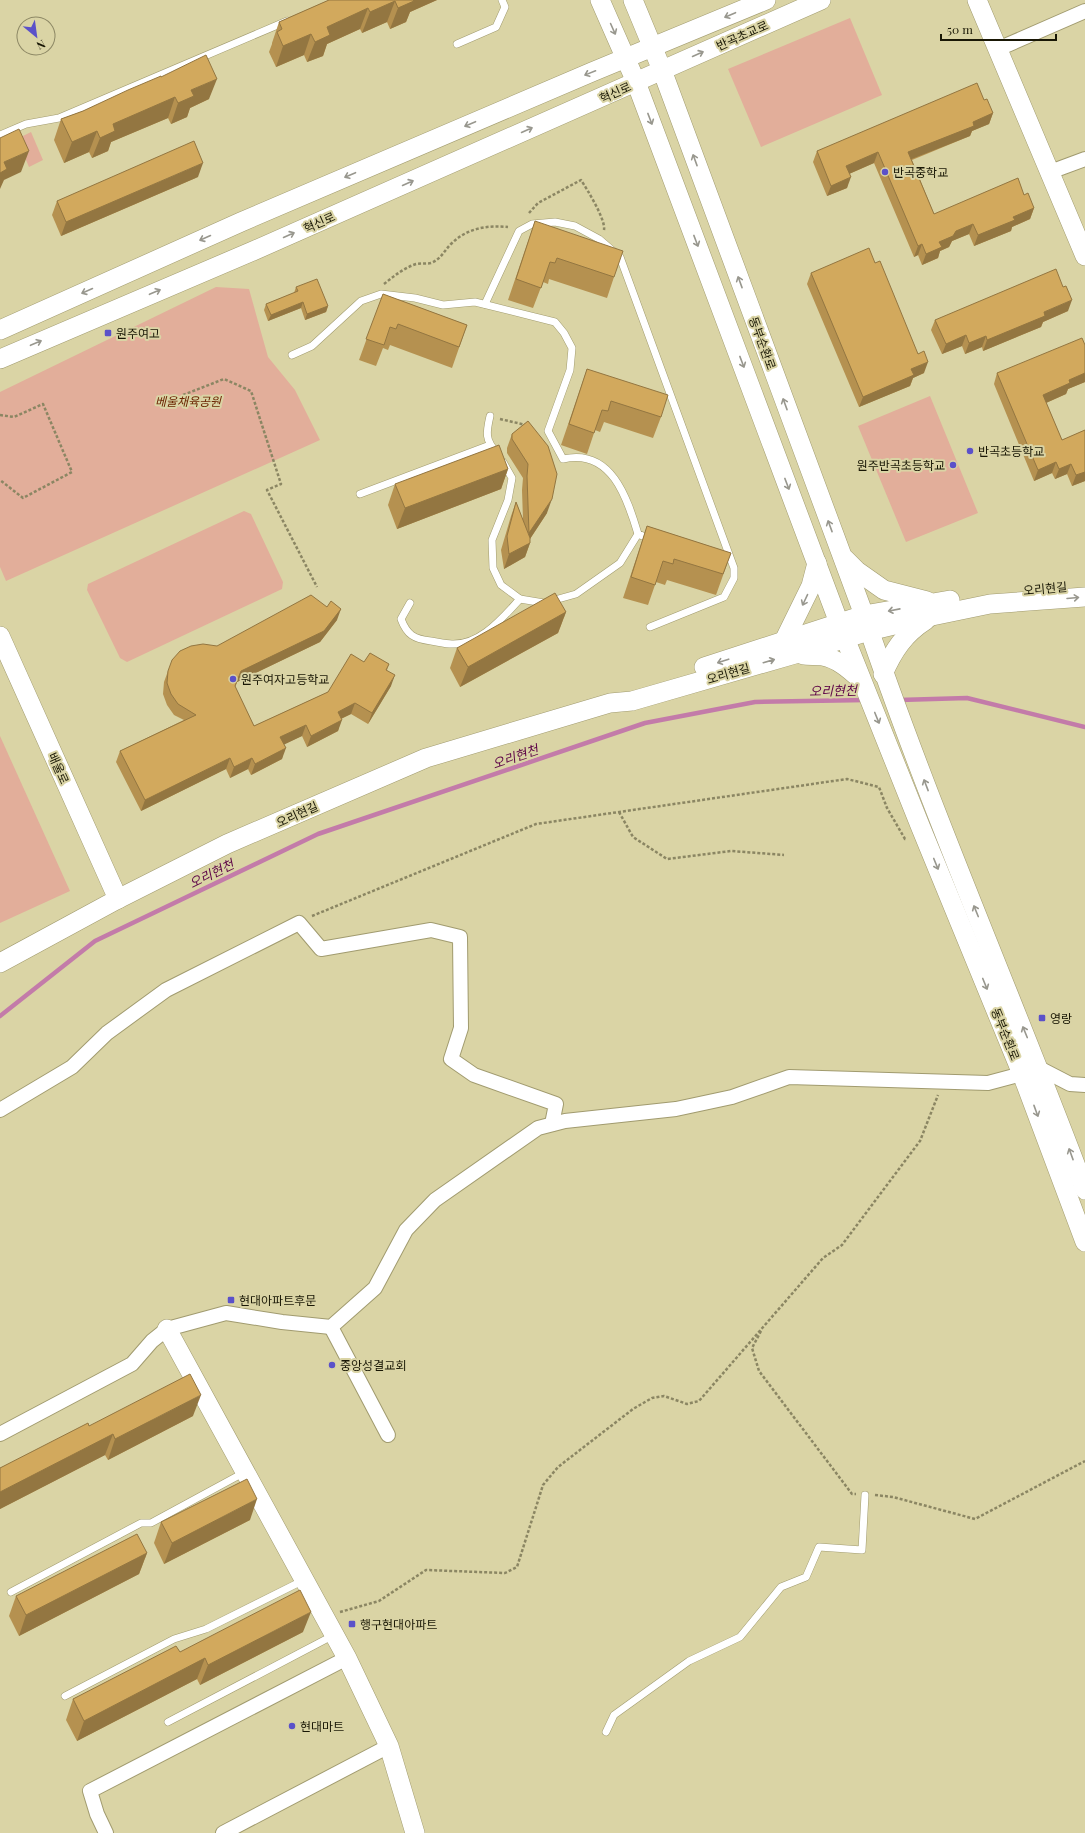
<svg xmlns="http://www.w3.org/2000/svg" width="1085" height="1833" font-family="'Playfair Display','Noto Sans KR',serif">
	<rect width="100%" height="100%" fill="#dad4a5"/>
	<!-- green -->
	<g fill="#e2ae9a">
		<polygon points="850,18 882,95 761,147 728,69"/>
		<polygon points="31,132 43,160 29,167 17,139"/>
		<polygon points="216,287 249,289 268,357 295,390 320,440 6,581 0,567 0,392"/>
		<polygon points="930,396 978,513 906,542 858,426"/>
		<polygon points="244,511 251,514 283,582 282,589 127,662 120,658 87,590 88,584"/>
		<polygon points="0,736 70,891 0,923"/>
	</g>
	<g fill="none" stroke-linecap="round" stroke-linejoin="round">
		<!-- stream -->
		<g stroke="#c37ba9" stroke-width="4.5">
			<polyline points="899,700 967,698 1085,727"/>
			<polyline points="0,1016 95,941 318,834 645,723 755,702 866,700"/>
		</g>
		<!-- lane casing -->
		<g stroke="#a19b6f" stroke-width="8">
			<g id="lane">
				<polyline points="457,44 496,27 505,7 502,0"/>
				<polyline points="0,135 26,124 59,118 287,21"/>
				<polyline points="485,304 519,231 532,224 555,222 575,226 599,239 620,257 734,568 734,578 724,597 650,627"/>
				<path d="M 292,355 L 312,346 L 361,301 L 381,294 L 415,298 L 443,305 L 475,302 L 555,322 L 564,333 L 572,348 L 570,370 L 548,431 L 563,459 C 611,448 627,497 638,534 L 652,540"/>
				<path d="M 490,416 C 486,433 485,440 497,453"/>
				<polyline points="503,462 512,478 508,500 492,540 493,568 501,585 520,599 544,603 576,594 620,563 638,534"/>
				<polyline points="360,494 490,445"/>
				<path d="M 410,603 L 401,619 C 407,635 414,639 431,641 C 438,642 445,644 452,644 C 481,645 502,618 520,599"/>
				<polyline points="11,1592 141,1523 151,1523 245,1472"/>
				<polyline points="65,1696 174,1639 206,1629 304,1580"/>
				<polyline points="168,1722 334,1635"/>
				<polyline points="606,1732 614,1715 689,1661 740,1637 781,1587 806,1577 819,1547 862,1550 865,1495"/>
			</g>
		</g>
		<!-- street casing -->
		<g stroke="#a19b6f" stroke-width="16">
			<g id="street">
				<polyline points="998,49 1085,11"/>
				<polyline points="1050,172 1085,159"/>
				<polyline points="1039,1068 1070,1084 1085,1085"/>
				<polyline points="0,1110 72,1067 107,1033 166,990 299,923 321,949 431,930 460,937 461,1028 451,1059 474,1075 556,1104 552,1124"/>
				<polyline points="331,1327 388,1435"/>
				<polyline points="0,1434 132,1364 152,1341 167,1329 226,1313 282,1322 331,1327 375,1288 406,1230 435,1200 538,1128 565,1121 676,1109 732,1097 789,1077 988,1083 1022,1074"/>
				<polyline points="106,1833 97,1814 90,1791 347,1658"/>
				<polyline points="223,1833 389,1746"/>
			</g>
		</g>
		<!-- secondary casing -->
		<g stroke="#a19b6f" stroke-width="20">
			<g id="secondary">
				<polyline points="600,0 636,82 839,623 921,828 1022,1074 1085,1242"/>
				<path d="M 633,0 L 662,70 L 864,615 C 930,810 1013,998 1085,1190"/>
				<polyline points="977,0 1085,256"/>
				<polyline points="0,330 241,222 592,72 766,0"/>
				<polyline points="0,359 253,251 821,0"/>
				<polyline points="845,559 857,571 884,590 927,601"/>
				<polyline points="0,636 118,899"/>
				<polyline points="784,641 811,586 817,563"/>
				<path d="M 803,655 C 809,656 816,655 822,656 C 838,659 849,669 860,679"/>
				<polyline points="704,667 864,615 950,600"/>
				<path d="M 883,674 C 893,651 904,634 926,620"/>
				<polyline points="0,963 118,899 227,844 426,758 610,703 632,701 795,654 869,631 932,616 990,604 1085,597"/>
				<polyline points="167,1329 347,1658 389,1746 415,1833"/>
			</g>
		</g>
		<!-- path -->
		<g stroke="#8b8663" stroke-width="2.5" stroke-dasharray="3 2" stroke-linecap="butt">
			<path d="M 529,213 L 538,203 L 581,180 C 587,189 606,220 604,230"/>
			<path d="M 384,284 C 394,276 404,268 416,264 C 421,263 426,264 431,263 C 441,259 444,251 451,244 C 467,228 487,225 508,227"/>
			<polyline points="183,395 224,379 251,391 281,484 267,490 317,587"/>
			<polyline points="0,415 14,417 43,404 72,472 23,498 0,480"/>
			<polyline points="500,419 526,425"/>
			<polyline points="619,812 633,837 667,859 731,851 784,855"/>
			<polyline points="312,916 536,824 847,779 879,787 887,808 905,839 907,839"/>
			<polyline points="761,1331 752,1348 759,1371 852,1494 856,1494"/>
			<polyline points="875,1495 893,1497 975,1519 1085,1461"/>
			<polyline points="340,1612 379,1601 426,1570 505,1573 517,1567 543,1485 558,1467 633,1409 652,1398 664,1396 687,1404 699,1401 823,1258 842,1245 920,1141 938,1095"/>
		</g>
		<!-- lane -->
		<use href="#lane" stroke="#fff" stroke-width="7"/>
		<!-- street -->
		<use href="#street" stroke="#fff" stroke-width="14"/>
		<!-- secondary -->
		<use href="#secondary" stroke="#fff" stroke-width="19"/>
	</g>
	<!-- wall -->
	<g fill="#b59150">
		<polygon points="329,0 437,0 410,12 406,22 390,29 387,22 362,33 360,29 327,44 323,56 307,62 304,55 276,67 269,52 272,44 272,43 279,22"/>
		<polygon points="161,77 209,99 190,108 187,117 171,124 168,118 111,142 108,151 92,158 89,152 64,163 54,140 61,119 83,111"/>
		<polygon points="984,100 993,113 989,124 972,131 970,136 912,160 934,214 1024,195 1034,208 1030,219 1012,227 1011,231 974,246 969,234 952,241 949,247 940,251 938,258 922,265 918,255 914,257 874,163 849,174 847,188 827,196 813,162 817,151"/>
		<polygon points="198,177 61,236 52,215 57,201"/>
		<polygon points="535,221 614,277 607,298 549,279 548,284 543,282 533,308 508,300"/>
		<polygon points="875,263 924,373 913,378 910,386 859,407 807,284 811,273"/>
		<polygon points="296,287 328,306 326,312 305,320 301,308 268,321 264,310 266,304 294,293"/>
		<polygon points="383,294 467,325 452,368 390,345 388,350 383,348 376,366 359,360"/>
		<polygon points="1068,311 1043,322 1041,327 983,351 982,347 965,354 962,346 942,354 931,330 935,320"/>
		<polygon points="1085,345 1085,382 1068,389 1066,394 1046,403 1062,440 1085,430 1085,481 1072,486 1067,474 1055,479 1052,473 1034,481 994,384 997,373"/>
		<polygon points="587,369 661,417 653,438 604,422 600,432 595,430 587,454 561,445"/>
		<polygon points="528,421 547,513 530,539 530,543 525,557 504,569 501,550 511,516 516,502 523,520 522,490 523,478 507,453 507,448 512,434"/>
		<polygon points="508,469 501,489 397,529 388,505 395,484"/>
		<polygon points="647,526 731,553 716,595 667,580 665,585 656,582 648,605 623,598"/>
		<polygon points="566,612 558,633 460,687 450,668 457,648"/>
		<polygon points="337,620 320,642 237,682 235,687 254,726 328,692 364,662 389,664 387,670 391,686 368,724 351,714 341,719 338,731 307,747 302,736 284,744 282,759 251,775 248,769 230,778 226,769 141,811 116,762 120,751 184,720 174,715 167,705 163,694 164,682 168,671 217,646"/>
		<polygon points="193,1416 108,1460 105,1455 0,1509 0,1468 89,1426"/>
		<polygon points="250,1520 164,1564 154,1543 161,1522"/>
		<polygon points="147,1553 139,1574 19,1636 9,1616 16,1596"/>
		<polygon points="303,1632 200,1685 197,1679 77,1741 66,1720 73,1699 180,1652"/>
	</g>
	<!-- shaded-wall -->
	<g fill="#937641">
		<polygon points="409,0 437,0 410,12 406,22 390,29 398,8"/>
		<polygon points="395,1 387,22 362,33 370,12"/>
		<polygon points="368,8 360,29 327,44 323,56 307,62 315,42 327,27"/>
		<polygon points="311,34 304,55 276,67 283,46"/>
		<polygon points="217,79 209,99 190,108 187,117 171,124 178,103 191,90"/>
		<polygon points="175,97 168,118 111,142 108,151 92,158 100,138 113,124"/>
		<polygon points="993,113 989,124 972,131 970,136 904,162 908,152 973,122"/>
		<polygon points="97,131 89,152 64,163 72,142"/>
		<polygon points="29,151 21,172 4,180 0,189 0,173 4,162"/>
		<polygon points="878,152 874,163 842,177 846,166"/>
		<polygon points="203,163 198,177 61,236 66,222"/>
		<polygon points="851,177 847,188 827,196 831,186"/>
		<polygon points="1034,208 1030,219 1012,227 1011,231 974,246 978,235 1013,217"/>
		<polygon points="973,224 969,234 952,241 949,247 940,251 938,258 922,265 926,254 939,242 956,231"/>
		<polygon points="922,244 918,255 914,257 918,246"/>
		<polygon points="1072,300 1068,311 1043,322 1041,327 983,351 987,340 1044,312"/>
		<polygon points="303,302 301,308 268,321 271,315"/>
		<polygon points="328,306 326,312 305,320 307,314"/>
		<polygon points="966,335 962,346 942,354 946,344"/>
		<polygon points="986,336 982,347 965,354 969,343"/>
		<polygon points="928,362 924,373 913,378 910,386 859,407 863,397 911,369"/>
		<polygon points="1085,373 1085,382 1068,389 1066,394 1039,406 1043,395 1069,380"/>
		<polygon points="1056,462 1052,473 1034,481 1038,470"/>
		<polygon points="1071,464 1067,474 1055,479 1059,469"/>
		<polygon points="508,469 501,489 397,529 405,508"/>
		<polygon points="1085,472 1085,481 1072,486 1076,475"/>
		<polygon points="552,499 547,513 526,545 530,543 525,557 504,569 509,554 525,546 529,533"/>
		<polygon points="341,609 337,620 320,642 237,682 231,697 241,671"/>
		<polygon points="566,612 558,633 460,687 468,667"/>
		<polygon points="395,675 391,686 368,724 372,713"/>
		<polygon points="355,703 351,714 334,722 338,712"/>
		<polygon points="342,720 338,731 307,747 311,736"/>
		<polygon points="306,725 302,736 277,748 280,737"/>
		<polygon points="286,748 282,759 251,775 255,764"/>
		<polygon points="230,758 226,769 141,811 145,800"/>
		<polygon points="252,758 248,769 230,778 234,767"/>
		<polygon points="201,1395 193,1416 108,1460 115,1439"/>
		<polygon points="113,1434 105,1455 0,1509 0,1492"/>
		<polygon points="257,1499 250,1520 164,1564 172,1543"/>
		<polygon points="147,1553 139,1574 19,1636 26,1615"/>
		<polygon points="311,1612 303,1632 200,1685 208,1665"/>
		<polygon points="205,1658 197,1679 77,1741 84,1721"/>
	</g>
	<!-- building -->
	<g fill="#d2a95d" stroke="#937641">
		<polygon points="329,0 413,0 414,1 398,8 395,1 370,12 368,8 327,27 330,35 315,42 311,34 283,46 277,32 282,29 279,22"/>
		<polygon points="206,55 217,79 191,90 194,96 178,103 175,97 113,124 115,131 100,138 97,131 72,142 61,119 83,111 128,90 161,76 161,77"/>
		<polygon points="977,83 984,100 987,99 993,113 973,122 974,126 908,152 934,214 1018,178 1024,195 1028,193 1034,208 1013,217 1015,220 978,235 973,224 956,231 953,236 939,242 942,247 926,254 922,244 918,246 878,152 846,166 851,177 831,186 817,151"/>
		<polygon points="19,129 29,151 4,162 7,169 0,173 0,138"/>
		<polygon points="194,141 203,163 66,222 57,201"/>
		<polygon points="535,221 623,251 614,277 557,258 555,263 550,262 541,288 516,279"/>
		<polygon points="869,248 875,263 880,261 918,354 924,351 928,362 911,369 914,375 863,397 811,273"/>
		<polygon points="1056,269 1063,287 1066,286 1072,300 1044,312 1045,316 987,340 986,336 969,343 966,335 946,344 935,320"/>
		<polygon points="317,279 328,306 307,314 303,302 271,315 266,304 298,291 296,287"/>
		<polygon points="383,294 467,325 459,347 398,324 396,329 390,327 384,345 366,339"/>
		<polygon points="1082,338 1085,345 1085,373 1069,380 1070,383 1043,395 1062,440 1085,430 1085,472 1076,475 1071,464 1059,469 1056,462 1038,470 997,373"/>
		<polygon points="587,369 668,395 661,417 611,401 608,411 602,410 594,433 569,424"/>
		<polygon points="528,421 548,446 557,474 552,499 529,533 527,476 528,464 512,439 512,434"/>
		<polygon points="499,445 508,469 405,508 395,484"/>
		<polygon points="516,502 530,538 530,543 509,554 507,536"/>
		<polygon points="647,526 731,553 723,574 674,559 673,564 663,561 655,585 631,577"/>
		<polygon points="555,593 566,612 468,667 457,648"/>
		<polygon points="311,595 327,607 331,601 341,609 324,631 241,671 235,686 254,726 328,692 351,654 364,662 370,653 389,664 386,670 395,675 372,713 355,703 338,712 342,720 311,736 306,725 280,737 286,748 255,764 252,758 234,767 230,758 145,800 120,751 196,715 178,704 171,694 167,683 168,671 172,660 180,651 191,646 203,644 217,646"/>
		<polygon points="190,1374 201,1395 115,1439 113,1434 0,1492 0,1468 88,1423 89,1426"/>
		<polygon points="247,1479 257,1499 172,1543 161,1522"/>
		<polygon points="137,1534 147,1553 26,1615 16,1596"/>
		<polygon points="300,1590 311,1612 208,1665 205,1658 84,1721 73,1699 176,1646 180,1652"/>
	</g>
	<!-- one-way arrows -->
	<defs><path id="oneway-shaft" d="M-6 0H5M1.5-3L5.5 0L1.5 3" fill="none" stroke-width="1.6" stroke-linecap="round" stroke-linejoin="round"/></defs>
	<g stroke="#98978e">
		<use href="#oneway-shaft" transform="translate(730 15) rotate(157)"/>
		<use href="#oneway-shaft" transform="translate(613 29) rotate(66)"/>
		<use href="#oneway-shaft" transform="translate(698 54) rotate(-24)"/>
		<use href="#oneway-shaft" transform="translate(590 73) rotate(158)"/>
		<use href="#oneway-shaft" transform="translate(650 119) rotate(69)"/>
		<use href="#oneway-shaft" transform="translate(470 124) rotate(157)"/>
		<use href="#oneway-shaft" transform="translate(527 130) rotate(-24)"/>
		<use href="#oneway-shaft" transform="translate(695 160) rotate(-110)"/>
		<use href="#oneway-shaft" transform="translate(350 175) rotate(157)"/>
		<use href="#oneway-shaft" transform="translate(408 183) rotate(-24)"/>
		<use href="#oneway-shaft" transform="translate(289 235) rotate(-24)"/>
		<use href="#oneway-shaft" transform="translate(205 238) rotate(156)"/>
		<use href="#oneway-shaft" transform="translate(696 241) rotate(69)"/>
		<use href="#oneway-shaft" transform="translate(740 282) rotate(-110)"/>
		<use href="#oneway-shaft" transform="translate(87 291) rotate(156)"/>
		<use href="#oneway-shaft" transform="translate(155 292) rotate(-23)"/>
		<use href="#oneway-shaft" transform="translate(36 343) rotate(-23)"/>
		<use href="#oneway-shaft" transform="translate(742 362) rotate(69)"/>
		<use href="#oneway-shaft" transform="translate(785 404) rotate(-110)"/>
		<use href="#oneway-shaft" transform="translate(787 484) rotate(69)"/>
		<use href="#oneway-shaft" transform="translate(830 526) rotate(-110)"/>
		<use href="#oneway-shaft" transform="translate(1073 598) rotate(-5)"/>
		<use href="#oneway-shaft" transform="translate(805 600) rotate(115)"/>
		<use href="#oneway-shaft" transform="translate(894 610) rotate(169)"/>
		<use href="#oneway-shaft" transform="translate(723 661) rotate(162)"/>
		<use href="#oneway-shaft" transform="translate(769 661) rotate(-16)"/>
		<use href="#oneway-shaft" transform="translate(877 718) rotate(68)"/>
		<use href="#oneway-shaft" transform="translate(926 785) rotate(-111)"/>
		<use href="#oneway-shaft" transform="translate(936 864) rotate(68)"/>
		<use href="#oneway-shaft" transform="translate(976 911) rotate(-112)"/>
		<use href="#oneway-shaft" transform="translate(985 984) rotate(68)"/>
		<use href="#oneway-shaft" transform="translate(1025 1032) rotate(-112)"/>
		<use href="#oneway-shaft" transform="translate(1036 1111) rotate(70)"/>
		<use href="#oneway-shaft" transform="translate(1071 1154) rotate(-110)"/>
	</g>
	<!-- markers -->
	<g fill="#5b51c9" stroke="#dad4a5" stroke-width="1.5">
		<circle cx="885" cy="172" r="4"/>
		<rect x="104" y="329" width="8" height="8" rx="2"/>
		<circle cx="970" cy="451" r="4"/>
		<circle cx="953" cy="465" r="4"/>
		<circle cx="233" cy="679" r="4"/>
		<rect x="1038" y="1014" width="8" height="8" rx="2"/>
		<rect x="227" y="1296" width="8" height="8" rx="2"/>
		<circle cx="332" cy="1365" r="4"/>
		<rect x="348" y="1620" width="8" height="8" rx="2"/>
		<circle cx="292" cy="1726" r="4"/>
	</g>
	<g text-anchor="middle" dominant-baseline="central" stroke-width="4" stroke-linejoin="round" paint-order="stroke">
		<!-- street labels -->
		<g font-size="12" fill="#191705" stroke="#dad4a5">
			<text transform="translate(742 35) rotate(-24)">반곡초교로</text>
			<text transform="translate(615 92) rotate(-24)">혁신로</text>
			<text transform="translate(319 222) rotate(-24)">혁신로</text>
			<text transform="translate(763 343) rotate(70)">동부순환로</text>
			<text transform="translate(1045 588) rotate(-5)">오리현길</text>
			<text transform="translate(728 673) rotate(-16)">오리현길</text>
			<text transform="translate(59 768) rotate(66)">배울로</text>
			<text transform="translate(297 814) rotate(-24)">오리현길</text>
			<text transform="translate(1006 1034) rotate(68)">동부순환로</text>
		</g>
		<!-- poi labels -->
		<g font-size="12" fill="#191705" stroke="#dad4a5" text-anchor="start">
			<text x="893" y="172">반곡중학교</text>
			<text x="116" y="333">원주여고</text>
			<text x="978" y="451">반곡초등학교</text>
			<text x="945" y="465" text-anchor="end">원주반곡초등학교</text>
			<text x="241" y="679">원주여자고등학교</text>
			<text x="1050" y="1018">영랑</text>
			<text x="239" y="1300">현대아파트후문</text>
			<text x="340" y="1365">중앙성결교회</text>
			<text x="360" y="1624">행구현대아파트</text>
			<text x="300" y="1726">현대마트</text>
		</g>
		<!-- park labels -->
		<g font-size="12" font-style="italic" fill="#6b2502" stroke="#dad4a5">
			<text x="188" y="401">베울채육공원</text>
		</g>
		<!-- water labels -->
		<g font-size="13" font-style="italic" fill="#5d0447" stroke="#dad4a5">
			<text transform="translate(833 690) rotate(-1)">오리현천</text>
			<text transform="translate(515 756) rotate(-19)">오리현천</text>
			<text transform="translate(211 873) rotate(-26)">오리현천</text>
		</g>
	</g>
	<!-- north arrow -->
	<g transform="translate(36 36) rotate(151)"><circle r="19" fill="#dad4a5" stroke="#8d8865"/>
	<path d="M0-3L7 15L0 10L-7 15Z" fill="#5b51c9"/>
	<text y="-6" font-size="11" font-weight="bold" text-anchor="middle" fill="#191705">N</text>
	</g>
	<!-- scale -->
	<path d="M941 34v6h115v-6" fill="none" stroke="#191705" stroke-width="2"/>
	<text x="947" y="34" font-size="12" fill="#191705" stroke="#dad4a5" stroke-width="3" paint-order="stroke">50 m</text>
</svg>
